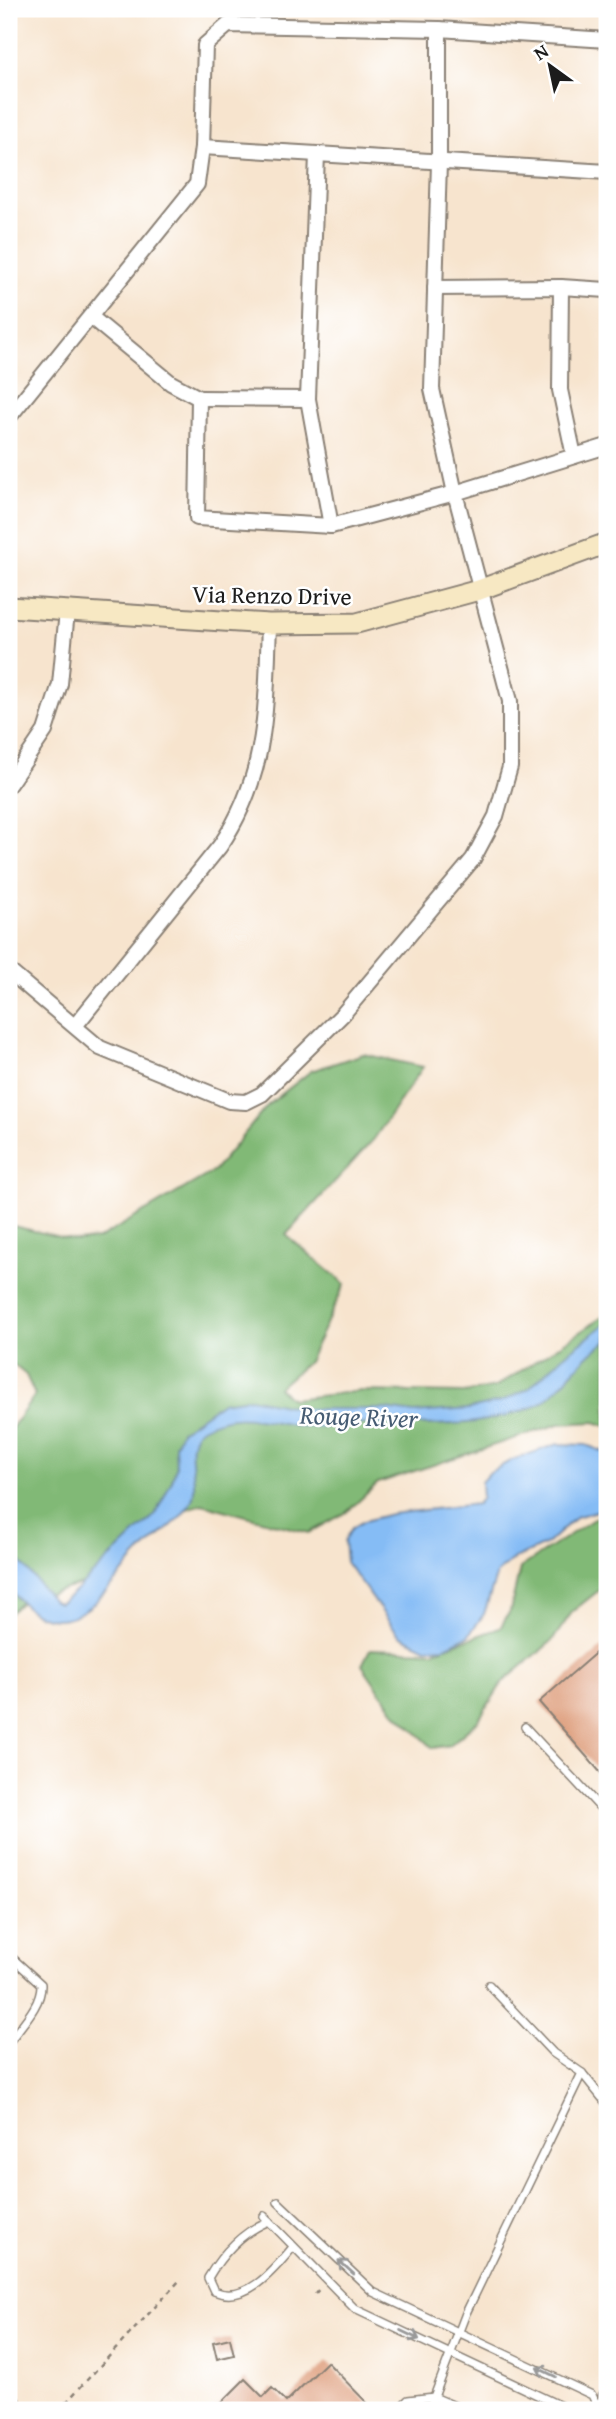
<svg xmlns="http://www.w3.org/2000/svg" width="616" height="2419" font-family="'Gentium Book Plus',serif">
	<rect width="100%" height="100%" fill="#fff"/>
	<filter id="ink" filterUnits="userSpaceOnUse"><feTurbulence type="fractalNoise" baseFrequency=".0143" numOctaves="2"/><feDisplacementMap in="SourceGraphic" scale="14" xChannelSelector="R" yChannelSelector="G"/><feConvolveMatrix kernelMatrix="1 2 1 2 8 2 1 2 1" color-interpolation-filters="sRGB"/></filter>
	<filter id="wash" filterUnits="userSpaceOnUse"><feTurbulence type="fractalNoise" baseFrequency=".00686" numOctaves="4" result="noise"/><feDisplacementMap in="SourceGraphic" scale="28" xChannelSelector="R" yChannelSelector="G"/><feGaussianBlur stdDeviation="1.57" result="paint"/><feColorMatrix in="noise" values="0 0 0 0 0 0 0 0 0 0 0 0 0 0 0 0 0 1.4 0 .05"/><feComposite in="paint" operator="in"/></filter>
	<g filter="url(#wash)">
		<rect width="100%" height="100%" fill="#f7e4ce"/>
		<!-- forest -->
		<g fill="#81b976" stroke="#4e6a49" stroke-width="2">
			<polygon points="363,1054 423,1067 374,1139 286,1235 345,1284 308,1362 278,1388 292,1399 361,1391 464,1393 496,1387 607,1314 607,1426 595,1422 559,1424 378,1483 347,1512 309,1533 202,1504 178,1512 101,1578 20,1603 9,1614 9,1432 35,1395 26,1375 9,1361 9,1225 77,1241 98,1239 214,1171 268,1105 311,1071"/>
			<polygon points="607,1510 607,1584 573,1611 552,1641 503,1682 477,1722 450,1745 433,1748 394,1711 362,1665 370,1649 434,1651 500,1628 510,1611 520,1568"/>
		</g>
		<!-- water -->
		<g fill="#85bcf5" stroke="#506c88" stroke-width="2">
			<path d="M 607,1323 L 607,1341 C 580,1357 564,1389 537,1405 C 525,1411 509,1415 496,1418 C 452,1429 408,1423 364,1424 C 346,1425 329,1428 311,1427 C 273,1425 239,1406 202,1428 C 179,1442 203,1484 190,1504 C 178,1524 158,1535 141,1552 C 115,1577 85,1633 41,1616 C 28,1612 18,1598 9,1589 L 9,1548 L 53,1601 L 59,1603 L 71,1595 L 155,1515 L 172,1481 L 176,1467 L 175,1445 L 181,1431 L 222,1402 L 250,1398 L 304,1409 L 386,1409 L 414,1413 L 470,1409 L 503,1401 L 528,1389 L 566,1354 Z"/>
			<polygon points="558,1444 586,1445 607,1453 607,1508 576,1517 547,1544 514,1559 497,1573 484,1614 468,1636 445,1647 426,1648 399,1635 346,1562 344,1541 352,1528 364,1521 391,1514 477,1504 482,1498 481,1482 490,1472 512,1460"/>
		</g>
		<g id="blocks">
			<!-- building -->
			<g fill="#da926c">
				<polygon points="607,1643 607,1780 539,1702"/>
				<polygon points="230,2338 234,2355 217,2359 213,2342"/>
				<polygon points="327,2362 374,2410 214,2410 245,2379 263,2397 272,2388 286,2402"/>
			</g>
		</g>
	</g>
	<g filter="url(#ink)">
		<use href="#blocks" fill-opacity="0" stroke="#8a8075" stroke-width="2"/>
		<g fill="none" stroke-linecap="round" stroke-linejoin="round">
			<!-- lane casing -->
			<g stroke="#8a8075" stroke-width="10">
				<g id="lane">
					<polyline points="525,1727 607,1815"/>
					<path d="M 9,1955 L 41,1984 C 42,2005 21,2025 9,2042"/>
					<polyline points="489,1985 553,2053 582,2073 607,2104"/>
					<polyline points="278,2202 373,2292 592,2395 599,2410"/>
					<polyline points="264,2216 355,2309 567,2409 578,2410"/>
					<path d="M 269,2221 C 242,2232 222,2254 208,2278 L 214,2291 C 246,2305 274,2270 293,2247"/>
					<polyline points="398,2410 408,2400 434,2397 464,2410"/>
					<polyline points="429,2410 466,2313 582,2073"/>
				</g>
			</g>
			<!-- street casing -->
			<g stroke="#8a8075" stroke-width="18">
				<g id="street">
					<polyline points="202,147 317,154"/>
					<polyline points="561,287 607,290"/>
					<polyline points="435,288 561,287 560,390 574,456"/>
					<polyline points="91,317 171,383 199,398 197,518 331,526 455,493 432,389 439,163 439,29"/>
					<polyline points="199,398 308,399 317,154 607,172"/>
					<polyline points="308,399 331,526"/>
					<polyline points="9,417 197,184 202,147 205,45 228,25 439,29 607,40"/>
					<polyline points="9,784 45,731 60,684 67,611"/>
					<polyline points="9,971 100,1048 229,1101 246,1102 262,1094 343,1014 473,859 496,816 510,767 510,701 455,493 607,446"/>
					<path d="M 75,1026 L 220,846 C 268,775 266,707 269,624"/>
					<polyline points="602,2410 607,2395"/>
				</g>
			</g>
			<!-- secondary casing -->
			<g stroke="#8a8075" stroke-width="23">
				<g id="secondary">
					<polyline points="9,607 269,624 357,623 479,590 607,543"/>
					<polyline points="9,2403 15,2410"/>
				</g>
			</g>
			<!-- path -->
			<g stroke="#8a8075" stroke-width="2.5" stroke-dasharray="5 5" stroke-linecap="butt">
				<polyline points="315,2294 320,2288"/>
				<polyline points="59,2410 181,2279"/>
			</g>
			<!-- lane -->
			<use href="#lane" stroke="#fff" stroke-width="7"/>
			<!-- street -->
			<use href="#street" stroke="#fff" stroke-width="14"/>
			<!-- secondary -->
			<use href="#secondary" stroke="#f7e8c3" stroke-width="19"/>
		</g>
		<!-- one-way arrows -->
		<defs><path id="oneway-shaft" d="M-6 0H5M1.5-3L5.5 0L1.5 3" fill="none" stroke-width="1.6" stroke-linecap="round" stroke-linejoin="round" transform="scale(1.75)"/></defs>
		<g stroke="#999">
			<use href="#oneway-shaft" transform="translate(346 2267) rotate(-138)"/>
			<use href="#oneway-shaft" transform="translate(410 2335) rotate(26)"/>
			<use href="#oneway-shaft" transform="translate(546 2372) rotate(-154)"/>
		</g>
	</g>
	<g text-anchor="middle" dominant-baseline="central" stroke-width="5" stroke-linejoin="round" paint-order="stroke">
		<!-- street labels -->
		<g font-size="24" fill="#1c1c1c" stroke="#fff">
			<text transform="translate(272 595) rotate(1)">Via Renzo Drive</text>
		</g>
		<!-- water labels -->
		<g font-size="26" font-style="italic" fill="#465c73" stroke="#fff">
			<text transform="translate(359 1416) rotate(2)">Rouge River</text>
		</g>
	</g>
	<!-- margin -->
	<rect width="616" height="2419" fill="none" stroke="#fff" stroke-width="35"/>
	<!-- north arrow -->
	<g transform="translate(550 66) rotate(327)" stroke="#ffffff" stroke-width="5" paint-order="stroke">
	<path d="M0-5L12 26L0 18L-12 26Z" fill="#1c1c1c"/>
	<text y="-10" font-size="19" font-weight="bold" text-anchor="middle" fill="#1c1c1c">N</text>
	</g>
</svg>
